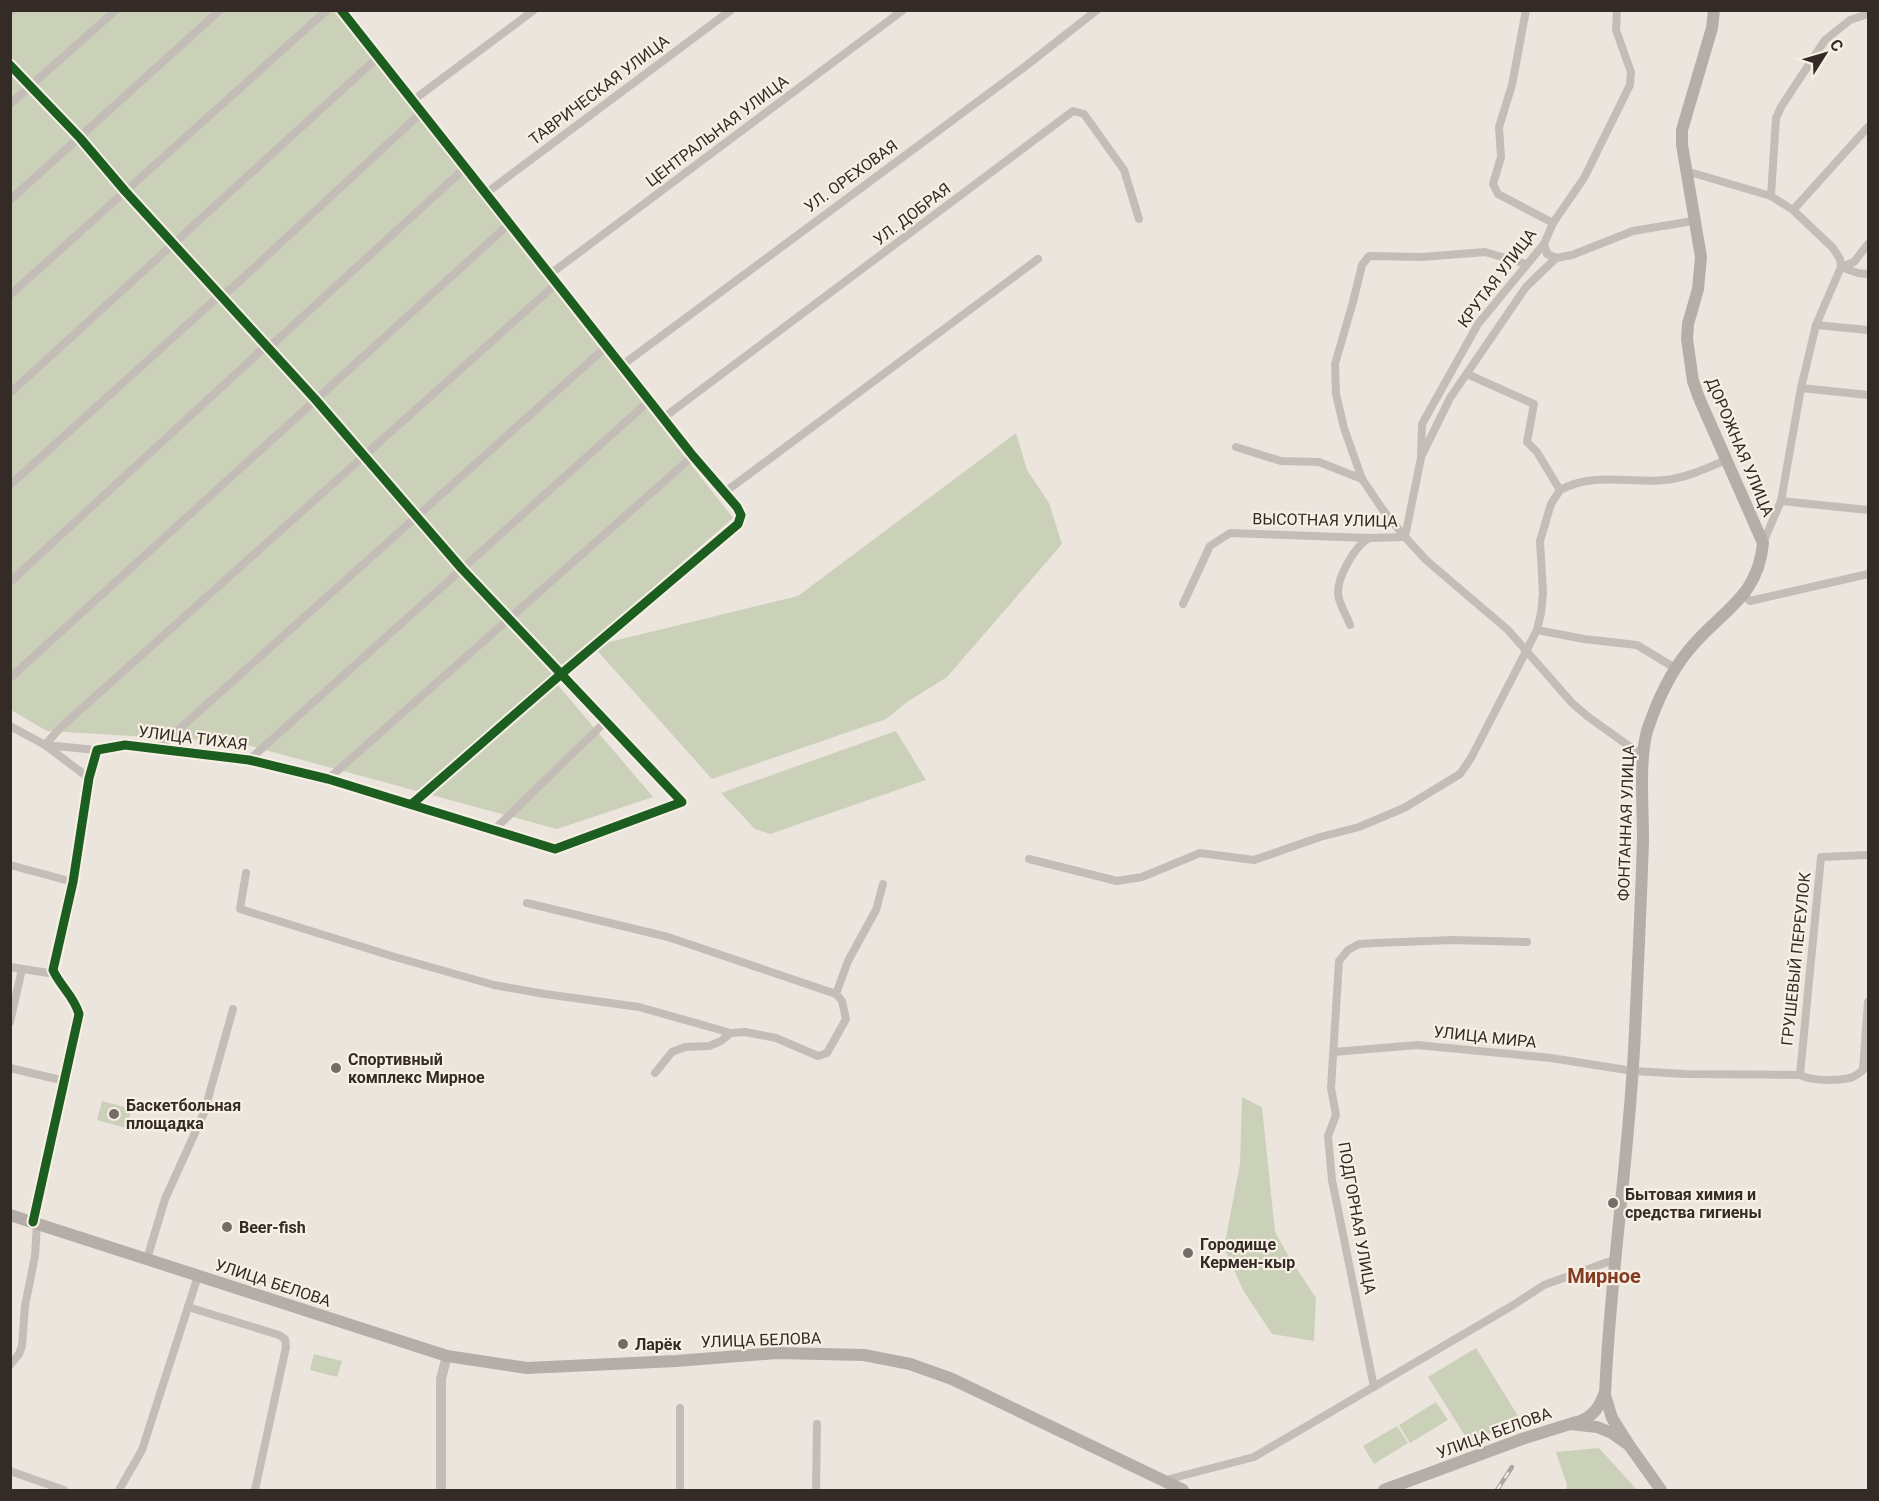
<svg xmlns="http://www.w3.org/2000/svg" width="1879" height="1501" font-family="Roboto,sans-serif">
	<rect width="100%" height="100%" fill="#ebe5de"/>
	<!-- green -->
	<g fill="#cbd0b8">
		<polygon points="11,11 335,11 733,518 551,677 653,797 557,829 236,742 47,731 11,710"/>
		<polygon points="1016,433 1027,470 1049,503 1062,544 947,677 907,702 886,719 712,779 593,646 798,596"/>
		<polygon points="896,731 926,780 770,834 755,829 721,793"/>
		<polygon points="1242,1097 1262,1107 1275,1232 1289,1257 1316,1298 1314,1341 1272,1334 1243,1290 1224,1248 1240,1164"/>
		<polygon points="102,1101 132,1109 126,1128 97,1120"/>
		<polygon points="1476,1348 1518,1416 1471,1445 1428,1377"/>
		<polygon points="314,1354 342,1361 337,1377 310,1370"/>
		<polygon points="1436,1402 1448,1420 1410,1443 1399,1425"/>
		<polygon points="1397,1426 1408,1443 1374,1464 1363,1446"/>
		<polygon points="1599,1448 1637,1490 1566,1490 1567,1485 1556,1452"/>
	</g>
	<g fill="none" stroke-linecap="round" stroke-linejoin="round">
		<!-- minor -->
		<g stroke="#c4bdb7" stroke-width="8">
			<polyline points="341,10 693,456 737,507 741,515 738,524 560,675 412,804"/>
			<polyline points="1526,10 1512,85 1499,127 1501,157 1493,184 1498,194 1553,223"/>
			<polyline points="1617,10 1616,30 1631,72 1630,85 1584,178 1553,223 1544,244 1478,324 1422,424 1421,458 1405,537 1426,560 1508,630 1572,703 1587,716 1643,756"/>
			<polyline points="10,12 13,10"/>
			<path d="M 10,65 L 80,138 L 125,191 L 315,399 L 462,569 L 682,802 L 555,849 L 328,779 L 249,760 L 125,745 L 97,750 L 89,778 L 73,882 L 53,970 C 60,986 74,996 79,1014 L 33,1222"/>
			<polyline points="412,101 534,10"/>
			<polyline points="10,104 116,10"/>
			<polyline points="1686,171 1771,196 1793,210 1833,248 1840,259 1841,267"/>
			<polyline points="485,194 731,10"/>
			<polyline points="1771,196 1776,118 1781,107 1825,40 1850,20 1868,14"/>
			<polyline points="10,200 220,10"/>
			<polyline points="1793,210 1868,127"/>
			<polyline points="1544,244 1547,254 1556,258 1572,255 1633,231 1693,221"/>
			<polyline points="1841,267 1854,262 1868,244"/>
			<polyline points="1841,267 1858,273 1868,274"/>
			<polyline points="549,275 903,10"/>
			<polyline points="10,295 327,10"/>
			<polyline points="1816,325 1868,330"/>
			<polyline points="621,366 1027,65 1097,10"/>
			<polyline points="1801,388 1868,395"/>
			<polyline points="10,393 378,57"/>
			<polyline points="663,418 1073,111 1084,114 1124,170 1139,219"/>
			<polyline points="1236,447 1281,461 1319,462 1362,479"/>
			<polyline points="1422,455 1450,398 1526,287 1556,258"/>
			<polyline points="10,485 220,295 231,289 421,113"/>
			<path d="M 1560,490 C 1595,471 1630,484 1665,480 C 1686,478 1707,468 1726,460"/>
			<polyline points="725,492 1038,259"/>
			<polyline points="1781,501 1868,510"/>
			<polyline points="1405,537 1383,510 1362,479 1344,428 1336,394 1335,364 1353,302 1362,265 1369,256 1422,257 1485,252 1526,264"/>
			<polyline points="1763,543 1781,501 1801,388 1816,325 1841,267"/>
			<polyline points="10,582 266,346 275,342 465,168"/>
			<polyline points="1744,595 1750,601 1868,574"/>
			<polyline points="1183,604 1210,546 1230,533 1370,538 1405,537"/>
			<path d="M 1350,625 C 1347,616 1339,604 1338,594 C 1337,577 1355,546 1369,538"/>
			<polyline points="1537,630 1584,639 1637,645 1675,668"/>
			<polyline points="10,678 509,224"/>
			<polyline points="10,726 45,745 89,778"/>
			<polyline points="158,748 606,347"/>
			<polyline points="97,750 45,745 60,728 556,284"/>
			<polyline points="249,760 649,401"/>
			<polyline points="328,779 693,456"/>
			<polyline points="495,829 605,722"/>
			<polyline points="1029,859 1117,881 1142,877 1200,853 1254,860 1320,837 1359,827 1404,808 1460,774 1471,758 1537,630 1541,613 1543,593 1540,541 1551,504 1560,490 1537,452 1527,442 1534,404 1467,374"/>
			<polyline points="10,865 73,882"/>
			<polyline points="246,873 240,909 395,957 494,985 545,994 639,1007 731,1033"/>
			<polyline points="527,903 668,937 836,994"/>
			<polyline points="10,967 55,974"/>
			<polyline points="10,1022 22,969"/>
			<path d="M 1334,1052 L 1417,1045 L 1551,1058 L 1633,1071 L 1685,1074 L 1800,1075 C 1812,1081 1836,1081 1850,1078 C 1855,1077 1859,1073 1863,1070 L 1868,1002"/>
			<polyline points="10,1068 65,1081"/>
			<polyline points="655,1073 672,1052 685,1047 709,1046 721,1041 731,1033 745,1032 776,1038 818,1056 827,1053 846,1019 842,1001 836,994 848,961 876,910 883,884"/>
			<polyline points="1800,1075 1821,857 1868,855"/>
			<polyline points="147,1259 165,1199 204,1113 233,1009"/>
			<polyline points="188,1307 279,1335 285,1339 286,1347 255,1490"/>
			<polyline points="10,1365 19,1354 22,1346 25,1306 35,1256 37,1224"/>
			<polyline points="1374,1387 1332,1180 1328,1136 1336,1115 1331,1088 1339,961 1348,950 1359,944 1375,943 1453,940 1527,942"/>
			<polyline points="680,1408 680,1490"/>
			<polyline points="10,1471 64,1490"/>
			<polyline points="1162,1481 1254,1457 1510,1307 1544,1285 1616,1259"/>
			<polyline points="119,1490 142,1450 198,1276"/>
			<polyline points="816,1490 817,1424"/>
		</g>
		<!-- tertiary -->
		<polyline stroke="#c4bdb7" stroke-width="10" points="441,1490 441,1379 447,1356"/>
		<!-- secondary -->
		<g stroke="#b5aea8" stroke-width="12">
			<polyline points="10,1215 447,1356 527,1368 676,1361 776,1353 864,1355 910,1364 952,1379 1183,1490"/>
			<path d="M 1573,1423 C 1589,1420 1599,1410 1604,1394"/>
			<path d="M 1629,1445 L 1612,1418 L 1605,1395 C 1610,1273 1630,1152 1635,1030 C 1638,966 1641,903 1643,840 C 1643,808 1639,760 1647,731 C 1656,704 1670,673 1688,651 C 1720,611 1758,599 1763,543 L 1699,398 L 1693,381 L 1687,339 L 1688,324 L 1698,289 L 1701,257 L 1682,145 L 1682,130 L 1712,28 L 1714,10"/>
			<polyline points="1384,1490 1525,1438 1570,1424 1597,1427 1612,1433 1629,1445 1661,1490"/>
		</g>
		<!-- rail casing -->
		<g stroke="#aba6a2" stroke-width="4.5">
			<polyline id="rail" points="1497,1490 1512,1467"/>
		</g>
		<!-- rail -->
		<use href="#rail" stroke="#f8f0e5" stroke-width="2" stroke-dasharray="7" stroke-linecap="butt"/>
		<!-- cycleway casing -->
		<g stroke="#f8f0e5" stroke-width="13">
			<g id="cycleway">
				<polyline points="341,10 693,456 737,507 741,515 738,524 560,675 412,804"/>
				<path d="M 10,65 L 80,138 L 125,191 L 315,399 L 462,569 L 682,802 L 555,849 L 328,779 L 249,760 L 125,745 L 97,750 L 89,778 L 73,882 L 53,970 C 60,986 74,996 79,1014 L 33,1222"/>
			</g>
		</g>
		<!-- cycleway -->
		<use href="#cycleway" stroke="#1b5e20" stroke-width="9"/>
	</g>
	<!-- markers -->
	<g fill="#746c66" stroke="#f8f0e5" stroke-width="2">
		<circle cx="336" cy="1068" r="6"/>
		<circle cx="114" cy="1114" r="6"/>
		<circle cx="1613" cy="1203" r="6"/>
		<circle cx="227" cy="1227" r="6"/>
		<circle cx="1188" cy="1253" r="6"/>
		<circle cx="623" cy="1344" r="6"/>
	</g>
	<g text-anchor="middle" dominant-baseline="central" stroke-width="4.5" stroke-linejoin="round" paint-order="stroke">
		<!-- street labels -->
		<g font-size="16" fill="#342b26" stroke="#f8f0e5">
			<text transform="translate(599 90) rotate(-37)">ТАВРИЧЕСКАЯ УЛИЦА</text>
			<text transform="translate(717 131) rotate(-37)">ЦЕНТРАЛЬНАЯ УЛИЦА</text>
			<text transform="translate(851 176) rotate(-36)">УЛ. ОРЕХОВАЯ</text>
			<text transform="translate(912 214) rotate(-37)">УЛ. ДОБРАЯ</text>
			<text transform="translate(1497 278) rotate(-53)">КРУТАЯ УЛИЦА</text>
			<text transform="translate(1740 447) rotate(67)">ДОРОЖНАЯ УЛИЦА</text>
			<text transform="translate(1325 520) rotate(1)">ВЫСОТНАЯ УЛИЦА</text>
			<text transform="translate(193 738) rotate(7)">УЛИЦА ТИХАЯ</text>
			<text transform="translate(1626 823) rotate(-88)">ФОНТАННАЯ УЛИЦА</text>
			<text transform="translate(1796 959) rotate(-84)">ГРУШЕВЫЙ ПЕРЕУЛОК</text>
			<text transform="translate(1485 1037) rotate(6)">УЛИЦА МИРА</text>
			<text transform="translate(1357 1218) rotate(80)">ПОДГОРНАЯ УЛИЦА</text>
			<text transform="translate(273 1283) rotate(18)">УЛИЦА БЕЛОВА</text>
			<text transform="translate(761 1340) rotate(-2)">УЛИЦА БЕЛОВА</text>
			<text transform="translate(1494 1433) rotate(-20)">УЛИЦА БЕЛОВА</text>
		</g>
		<!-- poi labels -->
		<g font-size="16" font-weight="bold" fill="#342b26" stroke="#f8f0e5" text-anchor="start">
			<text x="348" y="1059">Спортивный<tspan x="348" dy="18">комплекс Мирное</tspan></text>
			<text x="126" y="1105">Баскетбольная<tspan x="126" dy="18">площадка</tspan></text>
			<text x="1625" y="1194">Бытовая химия и<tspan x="1625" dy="18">средства гигиены</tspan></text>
			<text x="239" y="1227">Beer-fish</text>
			<text x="1200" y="1244">Городище<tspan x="1200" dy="18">Кермен-кыр</tspan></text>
			<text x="635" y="1344">Ларёк</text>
		</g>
		<!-- quarter labels -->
		<g font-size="20" font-weight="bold" fill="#813c21" stroke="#f8f0e5">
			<text x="1604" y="1276">Мирное</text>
		</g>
	</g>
	<!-- border -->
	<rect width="1879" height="1501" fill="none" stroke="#342b26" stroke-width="24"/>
	<!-- north arrow -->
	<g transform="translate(1825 54) rotate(53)" stroke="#f8f0e5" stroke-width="4.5" paint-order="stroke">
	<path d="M0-4.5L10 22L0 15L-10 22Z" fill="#342b26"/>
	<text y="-9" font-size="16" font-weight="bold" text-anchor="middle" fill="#342b26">С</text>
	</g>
</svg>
